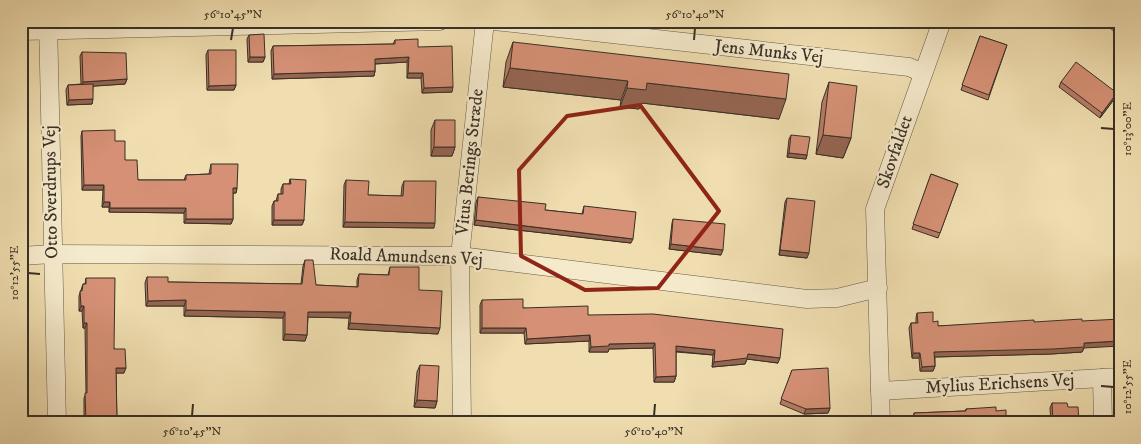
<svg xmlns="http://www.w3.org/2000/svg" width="1141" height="444" font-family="'IM FELL DW Pica',serif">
	<rect width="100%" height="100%" fill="#f0deb0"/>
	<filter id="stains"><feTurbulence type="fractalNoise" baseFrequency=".004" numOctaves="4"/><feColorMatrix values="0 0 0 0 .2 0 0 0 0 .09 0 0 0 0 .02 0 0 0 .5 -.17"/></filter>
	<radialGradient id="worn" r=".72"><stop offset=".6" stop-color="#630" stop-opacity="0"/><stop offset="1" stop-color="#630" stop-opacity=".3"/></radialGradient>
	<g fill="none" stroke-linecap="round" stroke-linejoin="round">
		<!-- minor casing -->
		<g stroke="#665c48" stroke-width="19">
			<g id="minor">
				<polyline points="48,21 57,423"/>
				<polyline points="494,21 909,67 923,73"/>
				<polyline points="21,31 440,21"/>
				<polyline points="21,256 52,254 460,256 807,299 837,298 878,288"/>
				<polyline points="1102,378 1103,423"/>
				<polyline points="880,391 1120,377"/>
				<polyline points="462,423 460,256 485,21"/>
				<polyline points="881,423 875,209 942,21"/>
			</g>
		</g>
		<!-- tertiary casing -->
		<g stroke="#665c48" stroke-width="23">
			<polyline id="tertiary" points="1119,21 1120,22"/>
		</g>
		<!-- minor -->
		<use href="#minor" stroke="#f5eacc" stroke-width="18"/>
		<!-- tertiary -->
		<use href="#tertiary" stroke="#f5eacc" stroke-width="21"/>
	</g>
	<!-- wall -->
	<g fill="#b77c65" stroke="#383026">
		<polygon points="249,35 265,57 263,62 248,62 247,39"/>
		<polygon points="980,36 1007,45 988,100 961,90"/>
		<polygon points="395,40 418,47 452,92 422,93 421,78 407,78 407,62 375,64 375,71 374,76 272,79 271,51 273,46 393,44"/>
		<polygon points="513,42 779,119 642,103 639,109 620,107 621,100 503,87 506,62"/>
		<polygon points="208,50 236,85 234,90 207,90 206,55"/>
		<polygon points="82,52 127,79 125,84 93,86 92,104 67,105 66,90 68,85 81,84 80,56"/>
		<polygon points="829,82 851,138 843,158 816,154 822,102"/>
		<polygon points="1061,82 1117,93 1115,98 1100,118 1059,87"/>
		<polygon points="435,120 455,147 452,156 431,156 431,130"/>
		<polygon points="82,131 115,141 125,160 138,180 184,180 186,175 209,174 211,164 237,188 236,193 233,193 233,219 231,224 184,223 184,213 109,212 109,207 102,207 103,190 82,190 81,136"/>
		<polygon points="791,135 807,155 806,159 787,157 789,139"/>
		<polygon points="931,174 958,184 938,238 912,229"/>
		<polygon points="290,179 304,220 302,225 272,225 272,206 274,201 276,201 278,194 281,194 281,189 283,184 289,184"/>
		<polygon points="346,180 368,195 401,196 402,186 404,181 434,228 343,227 344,185"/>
		<polygon points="478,197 545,210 582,214 584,206 631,243 474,225 476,202"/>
		<polygon points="787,198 807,258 779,255 785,202"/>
		<polygon points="673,219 721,255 669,249 672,223"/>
		<polygon points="305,260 316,285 357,287 357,280 359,274 388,275 390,267 419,290 438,334 348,329 349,318 308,317 307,335 305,341 283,340 283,318 184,316 184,306 146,306 145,283 147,277 168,282 301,284 303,266"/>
		<polygon points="86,278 124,373 116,373 117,423 84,423 84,398 86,393 85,328 83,328 82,311 79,311 79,296 83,284 85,284"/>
		<polygon points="482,300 523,308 588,315 778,363 747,359 745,364 712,367 713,355 676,352 676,376 674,382 654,382 653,348 609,349 608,352 589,352 589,341 525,344 524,333 480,333 480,305"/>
		<polygon points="917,313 933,322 938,326 1034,322 1084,348 1082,352 1051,354 935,357 935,366 933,371 920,371 919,358 912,358 909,328 911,323 916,323 916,318"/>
		<polygon points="420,365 437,401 435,408 414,407 417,372"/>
		<polygon points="792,370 830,408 828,413 804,414 780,404"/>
		<polygon points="1052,403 1068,407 1079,423 1051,423 1050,408"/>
		<polygon points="966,409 996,411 1006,422 1006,423 913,423 913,417 914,413 965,411"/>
	</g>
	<!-- shaded-wall -->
	<g fill="#956552" stroke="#383026">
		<polygon points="250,57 265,57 263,62 248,62"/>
		<polygon points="409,57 407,62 373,64 375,59"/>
		<polygon points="510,68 628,81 621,100 503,87"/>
		<polygon points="375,71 374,76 272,79 274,74"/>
		<polygon points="408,73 423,73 421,78 407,78"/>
		<polygon points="127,79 125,84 81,87 83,82"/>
		<polygon points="647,83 786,99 779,119 642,103 639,109 620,107 627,88"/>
		<polygon points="236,85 234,90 207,90 209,86"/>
		<polygon points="453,87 452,92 422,93 424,88"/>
		<polygon points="1117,93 1115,98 1100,118 1102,113"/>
		<polygon points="93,99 92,104 67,105 69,100"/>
		<polygon points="823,135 851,138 843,158 816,154"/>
		<polygon points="434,147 455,147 452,156 431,156"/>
		<polygon points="789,153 807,155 806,159 787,157"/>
		<polygon points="21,156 25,156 23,161 21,161"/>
		<polygon points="84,185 104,185 103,190 82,190"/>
		<polygon points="233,188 237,188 236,193 231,193"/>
		<polygon points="104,202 110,202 109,207 102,207"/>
		<polygon points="110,208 186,208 184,213 109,212"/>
		<polygon points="186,219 233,219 231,224 184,223"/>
		<polygon points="274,220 304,220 302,225 272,225"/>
		<polygon points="476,220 633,239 631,243 474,225"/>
		<polygon points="345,222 435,223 434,228 343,227"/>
		<polygon points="671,244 723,250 721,255 669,249"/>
		<polygon points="780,250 809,253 807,258 779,255"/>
		<polygon points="186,300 184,306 146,306 148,301"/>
		<polygon points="81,306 84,306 82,311 79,311"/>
		<polygon points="186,310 285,312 283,318 184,316"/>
		<polygon points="308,312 351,312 349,318 306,317"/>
		<polygon points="84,323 87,323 85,328 83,328"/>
		<polygon points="350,323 440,328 438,334 348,329"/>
		<polygon points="482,328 526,328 524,333 480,333"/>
		<polygon points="285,334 307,335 305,341 283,340"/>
		<polygon points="590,335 589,341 525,344 527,339"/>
		<polygon points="1120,341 1120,346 1084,348 1082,352 1051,354 933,357 934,352"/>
		<polygon points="655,343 653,348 609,349 608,352 589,352 591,347 609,344"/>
		<polygon points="676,346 715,350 713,355 674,351"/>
		<polygon points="913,353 920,353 919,358 912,358"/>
		<polygon points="748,354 780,358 778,363 747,359 745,364 712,367 714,362"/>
		<polygon points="935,366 933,371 920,371 922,367"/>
		<polygon points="116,368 126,368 124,373 114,373"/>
		<polygon points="676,376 674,382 654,382 656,377"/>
		<polygon points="417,400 437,401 435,408 414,407"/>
		<polygon points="830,408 828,413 804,414 806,409"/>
		<polygon points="21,410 27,410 26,414 21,414"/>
		<polygon points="117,421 117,423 85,423 86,422"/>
	</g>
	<!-- building -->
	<g fill="#d59075" stroke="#383026">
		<polygon points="264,34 265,57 250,57 249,35"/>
		<polygon points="980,36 1007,45 989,95 962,85"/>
		<polygon points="418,39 418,47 452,46 453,87 424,88 423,73 408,73 409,57 375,59 375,71 274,74 273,46 395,44 395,40"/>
		<polygon points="513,42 789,74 786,99 647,83 646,90 627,88 628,81 510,68"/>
		<polygon points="208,50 236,50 236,85 209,86"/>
		<polygon points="82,52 126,53 127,79 83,82"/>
		<polygon points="1076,62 1117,93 1102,113 1061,82"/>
		<polygon points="829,82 857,86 851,138 823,135"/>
		<polygon points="93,84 93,99 69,100 68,85"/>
		<polygon points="435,120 455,120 455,147 434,147"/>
		<polygon points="21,126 24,126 25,156 21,156"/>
		<polygon points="115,130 115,141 125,141 125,160 137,160 138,180 186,180 186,175 211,174 211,164 238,164 237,188 233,188 233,219 186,219 186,208 110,208 110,202 104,202 104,185 84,185 82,131"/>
		<polygon points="791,135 810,137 807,155 789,153"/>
		<polygon points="931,174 958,184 940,233 913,224"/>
		<polygon points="290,179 306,180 304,220 274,220 274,201 278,201 278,194 283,194 283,184 291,184"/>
		<polygon points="346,180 369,181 368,195 403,196 404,181 436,181 435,223 345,222"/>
		<polygon points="478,197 546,204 545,210 583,214 584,206 636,212 633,239 476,220"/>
		<polygon points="787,198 815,201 809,253 780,250"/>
		<polygon points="673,219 725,224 723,250 671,244"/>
		<polygon points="305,260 313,260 316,285 358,287 359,274 389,275 390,267 419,267 419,290 442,291 440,328 350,323 351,312 308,312 307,335 285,334 285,312 186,310 186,300 148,301 147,277 168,277 168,282 302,284"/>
		<polygon points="86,278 115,278 114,349 125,349 126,368 116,368 117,421 86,422 85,393 87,393 87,323 84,323 84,306 81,306 80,291 82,291 83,284 86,284"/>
		<polygon points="523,299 523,308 588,306 588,315 653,314 783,329 780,358 748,354 747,358 714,362 715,350 676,346 676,376 656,377 655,343 609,344 609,346 591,347 590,335 527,339 526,328 482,328 482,300"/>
		<polygon points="933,312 933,322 938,321 938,326 1034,320 1034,322 1082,319 1082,321 1120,319 1120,341 1084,343 1084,347 1053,349 934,352 935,366 922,367 920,353 913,353 911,323 918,323 917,313"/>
		<polygon points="21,332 26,332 27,410 21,410"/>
		<polygon points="420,365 439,366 437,401 417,400"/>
		<polygon points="828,368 830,408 806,409 781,399 792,370"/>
		<polygon points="1052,403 1067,403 1068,407 1078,407 1079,423 1053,423"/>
		<polygon points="996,407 996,411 1006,410 1006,422 1005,423 914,423 914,413 966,411 966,409"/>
	</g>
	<!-- marked area -->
	<path fill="none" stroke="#8f2418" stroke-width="4" stroke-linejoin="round" d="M 640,105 L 719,211 L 658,288 L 585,290 L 521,256 L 519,170 L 567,116 Z"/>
	<!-- ticks -->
	<path fill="none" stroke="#383026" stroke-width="2" d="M 231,40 L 233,28M 694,40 L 695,28M 1101,128 L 1114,129M 28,273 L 40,274M 1101,386 L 1114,387M 192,416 L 193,404M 654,416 L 655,404"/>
	<g text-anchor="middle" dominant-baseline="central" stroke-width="4" stroke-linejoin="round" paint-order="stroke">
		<!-- street labels -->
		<g font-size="18" fill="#383026" stroke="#f5eacc">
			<text transform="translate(769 52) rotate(6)">Jens Munks Vej</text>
			<text transform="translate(895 152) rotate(-71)">Skovfaldet</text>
			<text transform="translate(470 162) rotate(-84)">Vitus Berings Stræde</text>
			<text transform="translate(51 192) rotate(-91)">Otto Sverdrups Vej</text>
			<text transform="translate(406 257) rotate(2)">Roald Amundsens Vej</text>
			<text transform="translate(1000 384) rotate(-3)">Mylius Erichsens Vej</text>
		</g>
	</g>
	<!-- margin -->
	<rect width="1141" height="444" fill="none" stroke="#f0deb0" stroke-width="55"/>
	<rect x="28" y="28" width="1086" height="388" fill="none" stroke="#383026" stroke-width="2"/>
	<g font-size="12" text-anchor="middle" fill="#383026">
		<text x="233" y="18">56°10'45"N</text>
		<text x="695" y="18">56°10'40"N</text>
		<text transform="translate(1127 129) rotate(-90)" y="4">10°13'00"E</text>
		<text transform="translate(14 273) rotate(-90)" y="4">10°12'55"E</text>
		<text transform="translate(1127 387) rotate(-90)" y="4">10°12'55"E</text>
		<text x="192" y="435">56°10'45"N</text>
		<text x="654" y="435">56°10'40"N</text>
	</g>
	<rect width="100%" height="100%" filter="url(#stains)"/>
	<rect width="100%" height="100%" fill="url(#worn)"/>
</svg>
